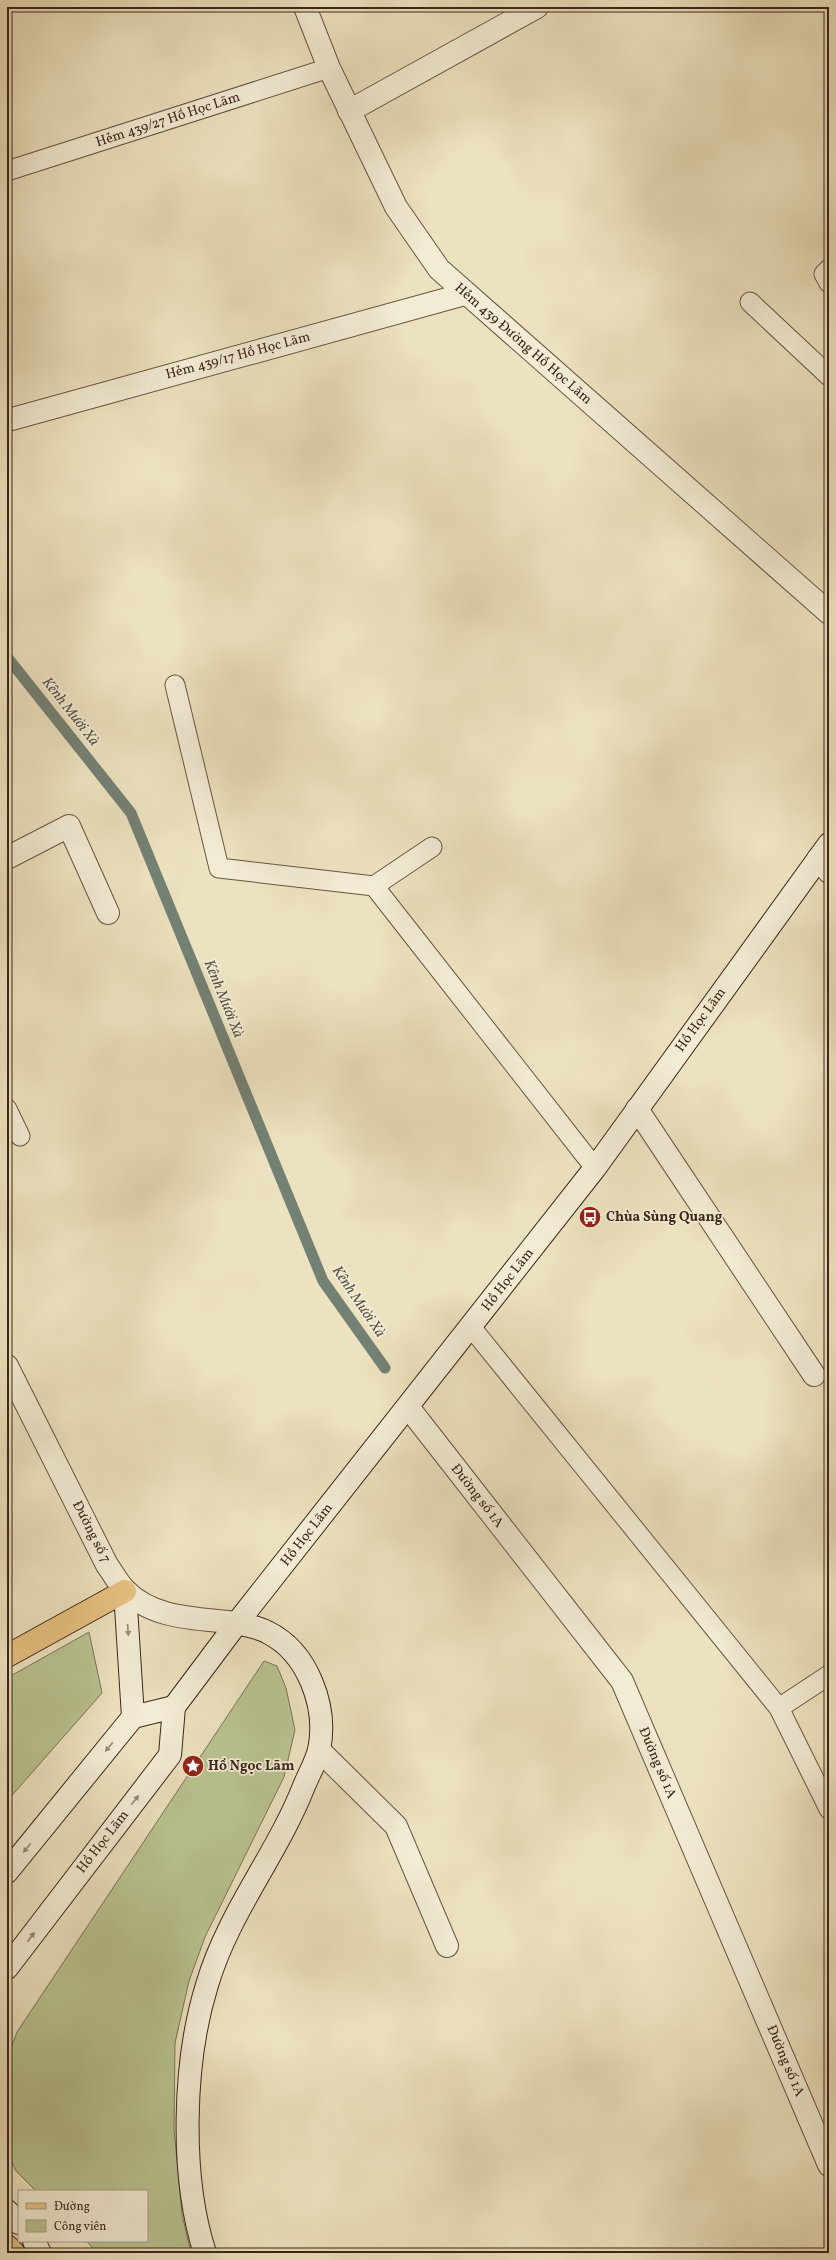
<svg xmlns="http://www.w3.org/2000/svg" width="836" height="2260" font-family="Vollkorn,serif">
	<rect width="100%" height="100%" fill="#ede2bf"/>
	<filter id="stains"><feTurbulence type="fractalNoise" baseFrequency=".005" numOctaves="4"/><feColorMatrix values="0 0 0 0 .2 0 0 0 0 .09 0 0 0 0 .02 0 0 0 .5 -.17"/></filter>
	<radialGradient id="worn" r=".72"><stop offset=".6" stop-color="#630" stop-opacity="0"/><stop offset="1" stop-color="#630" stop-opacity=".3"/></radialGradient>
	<!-- green -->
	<g fill="#b9c391" stroke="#7a7455">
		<polygon points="89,1632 102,1693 7,1801 7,1678"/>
		<polygon points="264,1661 277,1666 286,1688 295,1730 284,1777 205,1937 189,1981 175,2043 174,2129 182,2214 191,2253 98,2253 86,2241 147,2241 147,2191 36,2191 16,2171 7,2152 7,2058 17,2032"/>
	</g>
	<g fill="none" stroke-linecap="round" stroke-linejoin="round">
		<!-- stream -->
		<polyline stroke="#738174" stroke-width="11" points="7,657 131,813 323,1281 385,1368"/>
		<!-- lane casing -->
		<g stroke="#685442" stroke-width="21">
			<g id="lane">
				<polyline points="7,171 329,68"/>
				<polyline points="829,269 824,274 829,283"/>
				<polyline points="750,302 829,376"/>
				<polyline points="175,685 219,868 374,886"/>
				<polyline points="432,847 374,886 595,1168"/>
				<polyline points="7,1109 20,1136"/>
				<polyline points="471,1327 779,1708 829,1809"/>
				<polyline points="779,1708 829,1675"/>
			</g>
		</g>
		<!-- street casing -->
		<g stroke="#685442" stroke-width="24">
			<g id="street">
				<polyline points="305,7 329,68 396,207 439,269 829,613"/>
				<polyline points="349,111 537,7"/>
				<polyline points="12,419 465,294"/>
				<polyline points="7,858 69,826 108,913"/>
				<polyline points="818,859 829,872"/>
				<polyline points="637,1109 814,1375"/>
				<path d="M 7,1366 L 107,1565 C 113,1573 118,1583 125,1590 C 153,1620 200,1618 237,1623"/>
				<polyline points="408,1407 622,1681 829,2165"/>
				<polyline points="319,1750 396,1826 447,1946"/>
			</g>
		</g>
		<!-- secondary casing -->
		<g stroke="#3b2519" stroke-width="24">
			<g id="secondary">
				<polyline points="125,1591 133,1717"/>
				<polyline points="7,1872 133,1717 174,1707"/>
				<polyline points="7,1968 170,1755 174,1707 237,1623 595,1168 829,844"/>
				<polyline points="7,2211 19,2223"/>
				<polyline points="34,2241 40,2253"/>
				<path d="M 205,2253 C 180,2176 183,2062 207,1985 C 228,1913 277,1855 304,1786 C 309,1774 316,1762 319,1750 C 328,1707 308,1652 267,1632 C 258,1627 247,1626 237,1623"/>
			</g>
		</g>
		<!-- primary casing -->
		<g stroke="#3b2519" stroke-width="24">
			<g id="primary">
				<polyline points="7,1656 125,1591"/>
				<polyline points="7,2246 14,2253"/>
			</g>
		</g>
		<!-- lane -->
		<use href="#lane" stroke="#f3ecd5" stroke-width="19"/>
		<!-- street -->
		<use href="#street" stroke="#f3ecd5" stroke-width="22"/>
		<!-- secondary -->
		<use href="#secondary" stroke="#f3ecd5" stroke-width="22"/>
		<!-- primary -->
		<use href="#primary" stroke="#e6c180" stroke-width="22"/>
	</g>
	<!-- one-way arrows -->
	<defs><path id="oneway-solid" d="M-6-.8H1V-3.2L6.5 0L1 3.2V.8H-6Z"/></defs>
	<g fill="#978877">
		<use href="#oneway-solid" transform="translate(128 1630) rotate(86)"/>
		<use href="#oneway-solid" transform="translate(109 1747) rotate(129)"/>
		<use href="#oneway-solid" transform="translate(135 1800) rotate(-52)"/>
		<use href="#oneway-solid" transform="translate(27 1848) rotate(129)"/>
		<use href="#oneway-solid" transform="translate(31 1937) rotate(-53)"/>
	</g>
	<!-- icons -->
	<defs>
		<g id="bus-disc" transform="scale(1.15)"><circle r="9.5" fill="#8f2418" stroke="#f3ecd5"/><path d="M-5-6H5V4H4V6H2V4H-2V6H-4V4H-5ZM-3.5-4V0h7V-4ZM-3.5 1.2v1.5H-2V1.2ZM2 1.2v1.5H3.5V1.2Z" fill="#fff"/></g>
		<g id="sight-disc" transform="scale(1.15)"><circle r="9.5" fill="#8f2418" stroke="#f3ecd5"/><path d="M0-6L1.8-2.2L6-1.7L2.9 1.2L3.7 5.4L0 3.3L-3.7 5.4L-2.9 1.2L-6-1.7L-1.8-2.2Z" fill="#fff"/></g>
	</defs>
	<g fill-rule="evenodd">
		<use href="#bus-disc" x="590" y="1217"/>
		<use href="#sight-disc" x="193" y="1766"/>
	</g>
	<g text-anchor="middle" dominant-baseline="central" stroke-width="3.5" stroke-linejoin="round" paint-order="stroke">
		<!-- street labels -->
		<g font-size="14" fill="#3b2519" stroke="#f3ecd5">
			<text transform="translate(168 120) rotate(-18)">Hẻm 439/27 Hồ Học Lãm</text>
			<text transform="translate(523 344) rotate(41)">Hẻm 439 Đường Hồ Học Lãm</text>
			<text transform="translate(238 356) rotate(-15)">Hẻm 439/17 Hồ Học Lãm</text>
			<text transform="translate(701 1020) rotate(-54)">Hồ Học Lãm</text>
			<text transform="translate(508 1280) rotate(-52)">Hồ Học Lãm</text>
			<text transform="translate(477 1496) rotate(52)">Đường số 1A</text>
			<text transform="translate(91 1532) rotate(63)">Đường số 7</text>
			<text transform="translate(307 1535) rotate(-52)">Hồ Học Lãm</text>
			<text transform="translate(657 1763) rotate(67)">Đường số 1A</text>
			<text transform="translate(103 1842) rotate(-52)">Hồ Học Lãm</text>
			<text transform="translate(785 2061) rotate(67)">Đường số 1A</text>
		</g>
		<!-- poi labels -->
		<g font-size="14" font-weight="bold" fill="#3b2519" stroke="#f3ecd5" text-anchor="start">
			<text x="606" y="1217">Chùa Sùng Quang</text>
			<text x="208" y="1766">Hồ Ngọc Lãm</text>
		</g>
		<!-- water labels -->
		<g font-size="15" font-style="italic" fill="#575346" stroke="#f3ecd5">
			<text transform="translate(70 712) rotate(52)">Kênh Mười Xà</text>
			<text transform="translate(223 999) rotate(68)">Kênh Mười Xà</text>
			<text transform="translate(358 1302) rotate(56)">Kênh Mười Xà</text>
		</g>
	</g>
	<!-- margin -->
	<rect width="836" height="2260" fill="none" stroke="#ede2bf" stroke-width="24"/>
	<rect x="8" y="8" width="820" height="2244" fill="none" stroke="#3b2519" stroke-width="2"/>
	<rect x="12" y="12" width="812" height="2236" fill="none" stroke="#3b2519"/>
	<!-- legend -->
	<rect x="18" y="2190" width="130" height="52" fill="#f3ecd5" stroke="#a99c8a"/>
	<rect x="26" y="2203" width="20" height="6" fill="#e6c180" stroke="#a99c8a"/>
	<text x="54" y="2210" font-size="12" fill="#3b2519">Đường</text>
	<rect x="26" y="2220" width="20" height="12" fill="#b9c391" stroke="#a99c8a"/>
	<text x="54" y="2230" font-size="12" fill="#3b2519">Công viên</text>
	<rect width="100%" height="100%" filter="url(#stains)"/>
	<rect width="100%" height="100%" fill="url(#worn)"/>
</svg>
